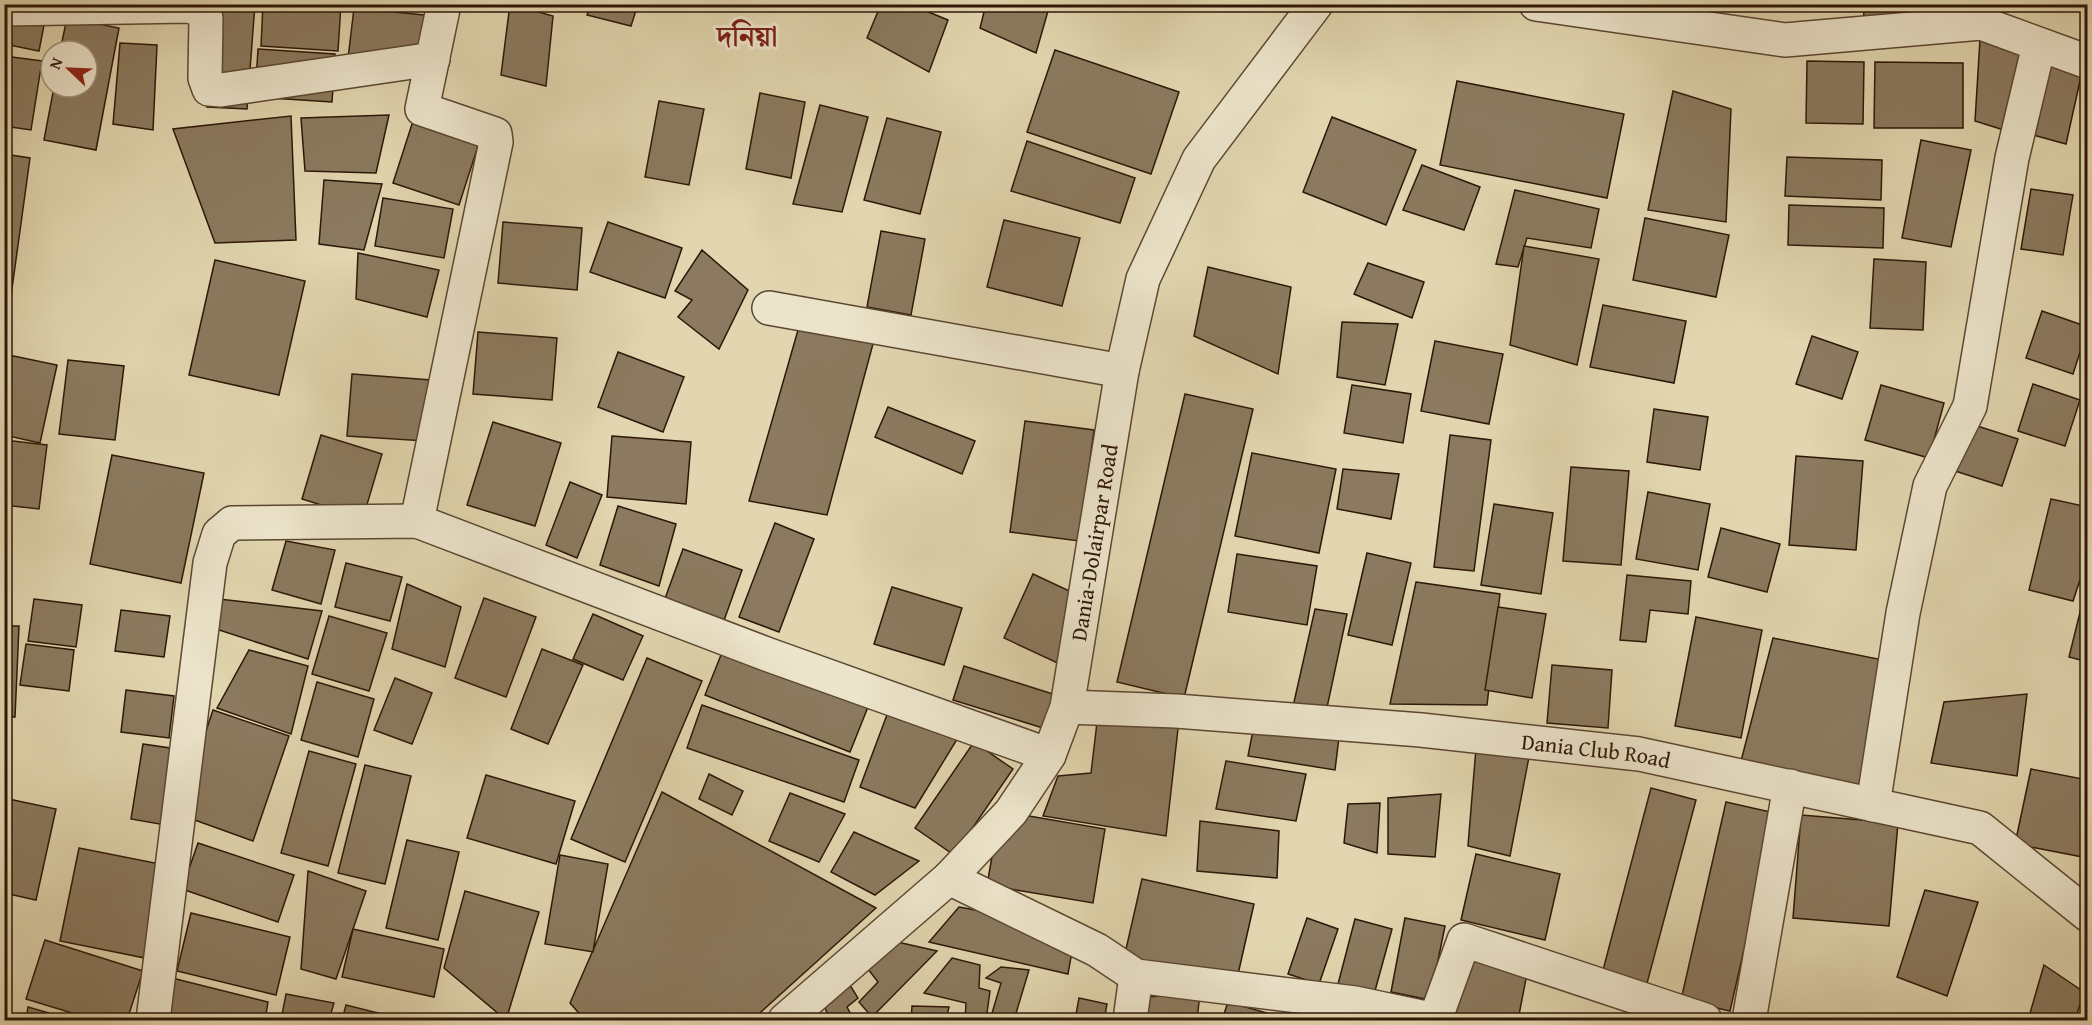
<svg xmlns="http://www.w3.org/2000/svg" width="2092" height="1025" font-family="'Gentium Book Plus','Noto Serif Bengali',serif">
	<rect width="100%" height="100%" fill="#e1d6af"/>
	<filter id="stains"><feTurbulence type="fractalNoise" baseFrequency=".00333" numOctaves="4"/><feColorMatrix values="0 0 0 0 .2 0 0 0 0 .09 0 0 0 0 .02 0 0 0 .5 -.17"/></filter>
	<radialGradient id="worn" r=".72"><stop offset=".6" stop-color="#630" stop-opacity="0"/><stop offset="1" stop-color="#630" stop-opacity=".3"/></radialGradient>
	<!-- building -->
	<g fill="#8b7a5f" stroke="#2e1708" stroke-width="1.5">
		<polygon points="4,4 48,4 39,51 4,44"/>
		<polygon points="214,4 255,4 247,109 207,107"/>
		<polygon points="263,4 341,4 338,51 261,46"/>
		<polygon points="400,4 436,4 434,12"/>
		<polygon points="510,4 553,16 546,86 501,75"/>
		<polygon points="591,4 638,4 631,26 587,15"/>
		<polygon points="881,4 909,4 948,20 929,72 867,38"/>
		<polygon points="986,4 1050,4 1036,53 980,28"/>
		<polygon points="1863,4 1907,4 1906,14 1864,18"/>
		<polygon points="1921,4 1978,4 1978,11 1921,17"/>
		<polygon points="1982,4 2040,4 2040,5 1982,11"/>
		<polygon points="354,8 434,16 427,55 347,67"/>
		<polygon points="67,18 119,28 96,150 44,140 54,87 87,87 87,51 60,51"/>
		<polygon points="1981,23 2032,37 2007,131 1975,121"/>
		<polygon points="120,43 157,45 153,130 113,124"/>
		<polygon points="258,49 335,54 332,102 255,97"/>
		<polygon points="1055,50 1179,92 1151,174 1027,132"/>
		<polygon points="4,56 42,61 31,130 4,126"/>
		<polygon points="1807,61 1864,62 1863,124 1806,123"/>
		<polygon points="1875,62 1963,63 1963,128 1874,128"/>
		<polygon points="2049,62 2082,72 2066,144 2033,135"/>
		<polygon points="1457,81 1624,114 1607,198 1440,165"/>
		<polygon points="1673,91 1731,109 1726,222 1648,210"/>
		<polygon points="760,93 805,102 791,178 746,169"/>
		<polygon points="659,101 704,109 689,185 645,177"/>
		<polygon points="820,105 868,117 842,212 793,204"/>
		<polygon points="389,115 376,173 305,171 301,118"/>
		<polygon points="291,116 296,240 215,243 173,129"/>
		<polygon points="1332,117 1416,150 1386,225 1303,192"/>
		<polygon points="887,118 941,132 920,214 864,200"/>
		<polygon points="413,121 479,143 459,205 393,183"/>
		<polygon points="1921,140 1971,150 1951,247 1902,238"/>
		<polygon points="1027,141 1135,178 1120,223 1011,191"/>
		<polygon points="4,154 30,158 11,296 4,295"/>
		<polygon points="1787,157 1882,160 1881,200 1785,196"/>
		<polygon points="1422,165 1480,187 1464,230 1403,210"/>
		<polygon points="324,180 382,184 364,250 319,244"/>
		<polygon points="2031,189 2073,195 2063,255 2021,249"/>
		<polygon points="1515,190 1599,209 1591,248 1527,238 1518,267 1496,264"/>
		<polygon points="383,198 453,209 444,258 375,246"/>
		<polygon points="1789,205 1884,208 1883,248 1788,245"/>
		<polygon points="1645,218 1729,235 1716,297 1633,280"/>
		<polygon points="1004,220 1080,238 1062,306 987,287"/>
		<polygon points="503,222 582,228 577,290 498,283"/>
		<polygon points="608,222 682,248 665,298 590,272"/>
		<polygon points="881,231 925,239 911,315 867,307"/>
		<polygon points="1524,246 1599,259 1577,365 1510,345"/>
		<polygon points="702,250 748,290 719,349 678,317 692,300 675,291"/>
		<polygon points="358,253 439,270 427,317 356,299"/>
		<polygon points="1874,259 1926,262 1923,330 1870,328"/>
		<polygon points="215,260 305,281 279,395 189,375"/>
		<polygon points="1368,263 1424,282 1412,318 1354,294"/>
		<polygon points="1208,267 1291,287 1278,374 1194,336"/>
		<polygon points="1603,305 1686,321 1674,383 1590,367"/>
		<polygon points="2042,311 2088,327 2073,374 2026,358"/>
		<polygon points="1342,322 1398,324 1385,385 1337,377"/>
		<polygon points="800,323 877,329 827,515 749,501"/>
		<polygon points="478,332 557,338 552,400 473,394"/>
		<polygon points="1812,336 1858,352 1842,399 1796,384"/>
		<polygon points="1435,341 1503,354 1489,424 1421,411"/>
		<polygon points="618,352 684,377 663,432 598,407"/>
		<polygon points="4,354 57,365 40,443 4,435"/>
		<polygon points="68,360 124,366 115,440 59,434"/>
		<polygon points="352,374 431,380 426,441 347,436"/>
		<polygon points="2033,384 2080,400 2065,446 2018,431"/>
		<polygon points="1352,385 1411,394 1403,443 1344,433"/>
		<polygon points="1881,385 1944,403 1929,458 1865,440"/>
		<polygon points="1185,394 1253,409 1184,698 1117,682"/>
		<polygon points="888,407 975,441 962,474 875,437"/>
		<polygon points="1654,409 1708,417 1700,470 1647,462"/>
		<polygon points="1025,421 1094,430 1079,541 1010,532"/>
		<polygon points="493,422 561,443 535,526 467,505"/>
		<polygon points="1971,424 2018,439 2002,486 1955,471"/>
		<polygon points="321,435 382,454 363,518 302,499"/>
		<polygon points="1450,435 1491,440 1474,571 1434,567"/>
		<polygon points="612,436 691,442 686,504 607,497"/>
		<polygon points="4,440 47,445 39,509 4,505"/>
		<polygon points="1252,453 1336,469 1319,553 1235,536"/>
		<polygon points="112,455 204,473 181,583 90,564"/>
		<polygon points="1796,456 1863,461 1856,550 1789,545"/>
		<polygon points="1571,467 1629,471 1621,565 1563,561"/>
		<polygon points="1343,469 1399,474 1391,519 1337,509"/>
		<polygon points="570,482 602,495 577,558 546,545"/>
		<polygon points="1648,492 1710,504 1698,570 1636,559"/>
		<polygon points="2051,499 2088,507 2088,556 2073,601 2029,590"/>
		<polygon points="1494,504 1553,513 1541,594 1481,585"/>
		<polygon points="618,506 676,524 659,586 600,565"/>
		<polygon points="775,523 814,539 779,632 739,617"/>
		<polygon points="1721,528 1780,544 1767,592 1708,577"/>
		<polygon points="286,541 335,550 321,604 272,590"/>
		<polygon points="683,549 742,570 722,626 663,604"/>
		<polygon points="1367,553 1411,563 1392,645 1348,635"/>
		<polygon points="1237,554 1317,566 1307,625 1228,612"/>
		<polygon points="346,563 402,577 390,621 335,607"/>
		<polygon points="1033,574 1093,602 1064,666 1004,638"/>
		<polygon points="1627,575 1691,581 1688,614 1650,610 1646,642 1620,640"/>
		<polygon points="1416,582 1500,594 1487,705 1390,704"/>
		<polygon points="407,584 461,607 445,667 392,649"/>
		<polygon points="892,587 962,608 944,665 874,644"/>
		<polygon points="2085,592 2088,593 2088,662 2069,657"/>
		<polygon points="484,598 536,617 506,697 455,678"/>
		<polygon points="34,599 82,605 76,647 28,641"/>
		<polygon points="219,599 322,611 308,659 213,628"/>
		<polygon points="1498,607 1546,614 1532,698 1485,690"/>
		<polygon points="1315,609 1347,614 1325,717 1292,711"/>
		<polygon points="121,610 170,616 164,657 115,651"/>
		<polygon points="593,614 643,636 623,680 573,659"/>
		<polygon points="329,616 387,633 369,691 312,674"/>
		<polygon points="1696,617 1762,630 1741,738 1675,726"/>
		<polygon points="4,626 19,626 15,717 4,717"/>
		<polygon points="1773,638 1883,660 1859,790 1741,761"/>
		<polygon points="26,644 74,650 69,691 20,685"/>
		<polygon points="542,649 583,665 548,744 511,729"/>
		<polygon points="249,650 308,666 291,734 217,708"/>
		<polygon points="723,650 868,707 850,752 705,695"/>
		<polygon points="647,658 702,681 625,862 571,839"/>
		<polygon points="1552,665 1612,670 1608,728 1547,723"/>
		<polygon points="964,666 1053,694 1043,728 953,700"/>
		<polygon points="395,678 432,693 412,744 374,730"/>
		<polygon points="317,682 374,699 358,757 301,740"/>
		<polygon points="897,688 970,718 915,808 860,787"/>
		<polygon points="126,690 174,696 169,738 121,732"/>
		<polygon points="2027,694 2017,776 1931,763 1944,702"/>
		<polygon points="702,705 859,760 844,802 687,748"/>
		<polygon points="213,710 289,736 253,841 178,814"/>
		<polygon points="1180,711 1166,836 1043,816 1058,776 1091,773 1098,714"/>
		<polygon points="1256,715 1340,729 1335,770 1248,756"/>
		<polygon points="974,742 1013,769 954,855 915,828"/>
		<polygon points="143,744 177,749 165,825 131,819"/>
		<polygon points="1476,748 1529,757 1510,856 1468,846"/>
		<polygon points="309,751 356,764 328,866 281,853"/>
		<polygon points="1226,761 1306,774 1296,821 1216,809"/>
		<polygon points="365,765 411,776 385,884 338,873"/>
		<polygon points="2031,769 2088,780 2088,858 2015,844"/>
		<polygon points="709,774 743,791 732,815 699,799"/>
		<polygon points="486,775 575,801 556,864 467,838"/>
		<polygon points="1651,788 1696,800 1646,987 1602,974"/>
		<polygon points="662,792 876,908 752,1020 585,1020 570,1003"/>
		<polygon points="790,793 845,814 819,862 769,841"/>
		<polygon points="1441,794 1435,857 1388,854 1388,798"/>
		<polygon points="4,798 56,809 36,900 4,893"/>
		<polygon points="1726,802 1775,813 1730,1011 1681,1000"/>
		<polygon points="1380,803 1377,853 1344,843 1348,804"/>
		<polygon points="1000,811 1105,829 1093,903 987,885"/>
		<polygon points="1801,815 1898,823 1889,926 1793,918"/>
		<polygon points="1200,821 1279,831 1277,878 1197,871"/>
		<polygon points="854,832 919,861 875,895 831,872"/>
		<polygon points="407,840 459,852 438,940 386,928"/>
		<polygon points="198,843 294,875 278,922 182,889"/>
		<polygon points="79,848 165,865 145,958 60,941"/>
		<polygon points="1476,854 1560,874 1545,940 1461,920"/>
		<polygon points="560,855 608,864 593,952 545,944"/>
		<polygon points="308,871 366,891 336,979 301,969"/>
		<polygon points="1142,879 1254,904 1236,983 1124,958"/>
		<polygon points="1925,890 1978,902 1947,996 1897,977"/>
		<polygon points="465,891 539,912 506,1020 444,968"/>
		<polygon points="959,907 1076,929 1068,974 929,942"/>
		<polygon points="191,913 290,937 276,995 177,971"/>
		<polygon points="1307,918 1338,929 1319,984 1288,974"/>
		<polygon points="1405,918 1445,926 1430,1000 1391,992"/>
		<polygon points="1355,919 1392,929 1373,998 1337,988"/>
		<polygon points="353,929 444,949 434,997 342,977"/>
		<polygon points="45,940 143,971 127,1020 95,1020 26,999"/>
		<polygon points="1464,940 1531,953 1518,1020 1448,1020"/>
		<polygon points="893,941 937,951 872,1017 859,1002 878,982 865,965"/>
		<polygon points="952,958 980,965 979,988 990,991 986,1020 965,1020 966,1003 924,993"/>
		<polygon points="2044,965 2084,992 2075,1020 2028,1020"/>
		<polygon points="1001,967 1029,970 1014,1020 990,1020 1001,983 986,978"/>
		<polygon points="845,977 858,998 847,1007 854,1020 830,1020 821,998"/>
		<polygon points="172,978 268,1002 265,1020 167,1020"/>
		<polygon points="4,989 9,990 4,1012"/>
		<polygon points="1200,993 1197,1020 1147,1020 1147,997"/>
		<polygon points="286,994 334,1003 329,1020 281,1020"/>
		<polygon points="1079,998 1107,1004 1104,1020 1075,1020"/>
		<polygon points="1228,1002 1284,1018 1283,1020 1222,1020"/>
		<polygon points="346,1005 406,1020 342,1020"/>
		<polygon points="912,1006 949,1007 946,1020 911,1020"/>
		<polygon points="28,1007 73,1020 26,1020"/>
	</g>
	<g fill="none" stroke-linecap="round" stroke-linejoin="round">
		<!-- minor casing -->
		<g stroke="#5b4732" stroke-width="36">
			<g id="minor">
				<polyline points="1536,4 1785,40 1981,23 2088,62"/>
				<polyline points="4,9 189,6 201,10 206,18 205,78 209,89 221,90 433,59"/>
				<polyline points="769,308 1122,371"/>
				<polyline points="417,521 496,142 495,134 422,109 444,4"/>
				<path id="s1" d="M 1067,707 L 1176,711 L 1421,730 L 1639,754 L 1980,828 L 2088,915"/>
				<polyline points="1873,805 1903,613 1930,486 1970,406 2012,158 2039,45"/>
				<polyline points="949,878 1097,950 1136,976 1355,1003 1435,1020 1464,940 1705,1020"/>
				<polyline points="153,1020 210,563 219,534 232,523 417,521 769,655 1049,755"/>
				<path id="s2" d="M 785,1020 L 949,878 L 1011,812 L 1049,755 L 1067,707 L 1122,371 L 1143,279 L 1199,159 L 1316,4"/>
				<polyline points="1130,1020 1136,976"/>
				<polyline points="1749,1020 1790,786"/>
			</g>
		</g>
		<!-- minor -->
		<use href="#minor" stroke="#ece4cb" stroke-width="33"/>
	</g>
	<g text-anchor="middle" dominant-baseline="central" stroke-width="6" stroke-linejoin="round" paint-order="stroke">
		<!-- street labels -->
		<g font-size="22" fill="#2e1708" stroke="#ece4cb">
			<text stroke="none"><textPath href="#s2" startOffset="594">Dania-Dolairpar Road</textPath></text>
			<text stroke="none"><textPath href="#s1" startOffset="531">Dania Club Road</textPath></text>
		</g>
		<!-- district labels -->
		<g font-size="28" font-weight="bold" fill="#7a1f14" stroke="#ece4cb">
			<text x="747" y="35">দনিয়া</text>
		</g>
	</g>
	<!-- margin -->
	<rect width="2092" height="1025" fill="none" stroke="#e1d6af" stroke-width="24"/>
	<rect x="6" y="6" width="2080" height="1013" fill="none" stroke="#2e1708" stroke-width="3"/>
	<rect x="12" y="12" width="2068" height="1001" fill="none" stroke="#2e1708" stroke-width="1.5"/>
	<!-- north arrow -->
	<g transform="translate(69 69) rotate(293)"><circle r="28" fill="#ece4cb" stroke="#a0927d" stroke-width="1.5"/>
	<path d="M0-4.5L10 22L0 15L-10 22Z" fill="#8f2418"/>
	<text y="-9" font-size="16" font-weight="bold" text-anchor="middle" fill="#2e1708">N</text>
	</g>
	<rect width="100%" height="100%" filter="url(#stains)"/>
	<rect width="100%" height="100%" fill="url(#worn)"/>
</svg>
